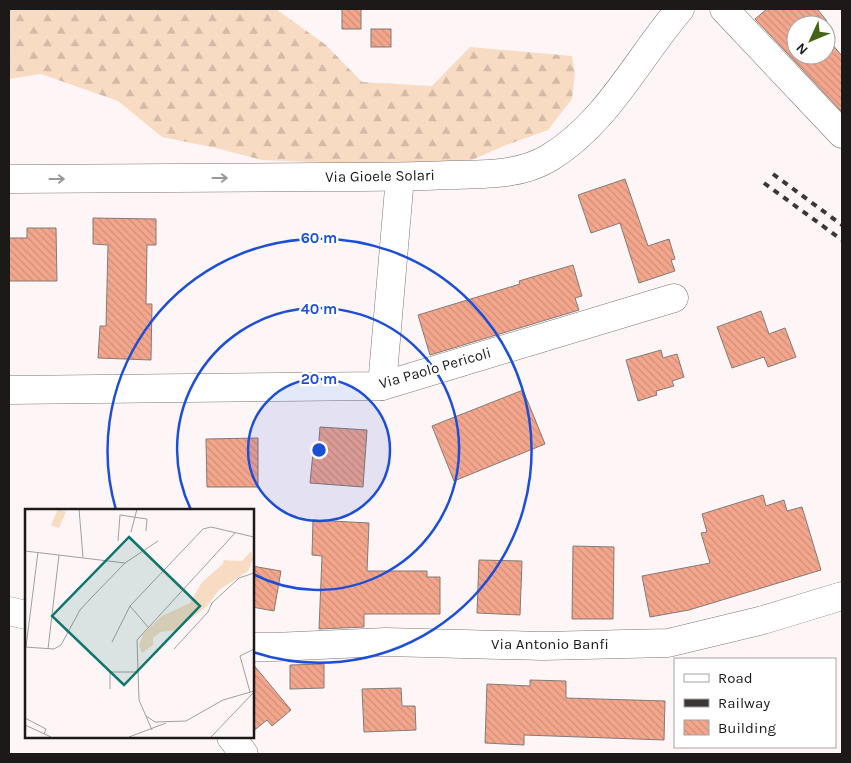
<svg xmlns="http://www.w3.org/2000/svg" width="851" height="763" font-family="Karla,sans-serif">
	<defs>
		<pattern id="forest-firs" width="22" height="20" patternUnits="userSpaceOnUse" patternTransform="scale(1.25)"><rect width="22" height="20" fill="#f8dbc3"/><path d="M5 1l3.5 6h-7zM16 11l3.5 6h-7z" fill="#d4bba7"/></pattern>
		<pattern id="building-back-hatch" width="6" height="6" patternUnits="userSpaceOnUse" patternTransform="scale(1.25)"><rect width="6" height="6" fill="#f4a68c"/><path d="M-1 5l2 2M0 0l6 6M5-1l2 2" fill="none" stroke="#d18e78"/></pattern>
	</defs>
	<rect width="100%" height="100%" fill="#fef6f6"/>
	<!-- forest -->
	<polygon fill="url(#forest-firs)" points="9,9 276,9 326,45 362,82 432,86 470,47 572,56 575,73 572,99 548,130 504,146 453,168 262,160 216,148 162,137 118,101 41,74 9,79"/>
	<!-- building -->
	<g fill="url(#building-back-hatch)" stroke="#847a77">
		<rect x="342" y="9" width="19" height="20"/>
		<polygon points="767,9 817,9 827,21 823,25 796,25 796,55 826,55 826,37 842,56 842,112 755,19"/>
		<rect x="371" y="29" width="20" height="18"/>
		<polygon points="625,179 648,246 669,239 675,259 671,260 675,271 639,283 620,223 591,233 578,195"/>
		<polygon points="93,218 156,219 156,245 147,245 146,304 152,304 151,360 98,358 100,326 106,326 108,245 93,244"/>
		<polygon points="27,228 56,228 57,281 9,281 9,238 27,238"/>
		<polygon points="573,265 582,296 575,298 579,310 430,355 418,315 520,284 519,281"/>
		<polygon points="761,311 769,334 785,328 796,357 768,367 764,357 732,368 717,327"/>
		<polygon points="661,350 663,358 677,354 684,377 672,381 674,386 656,391 657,395 638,401 626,360"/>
		<polygon points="523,390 545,444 454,481 432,426"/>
		<polygon points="320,427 367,430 363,487 310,483 313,453 318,453"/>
		<polygon points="258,438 258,487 207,487 206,439"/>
		<polygon points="763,495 766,506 784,500 787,511 802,507 821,570 689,610 650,617 642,576 710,563 701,533 707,532 702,514"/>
		<polygon points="313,520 369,523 367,571 427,571 427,577 440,577 440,614 364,614 364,627 319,629 322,556 312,555"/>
		<polygon points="573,546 614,547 613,619 572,619"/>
		<polygon points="479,560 522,561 520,615 477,613"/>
		<polygon points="252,566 281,571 274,611 252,607"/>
		<polygon points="252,663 291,710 272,726 267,720 252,732"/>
		<polygon points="324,664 324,688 290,689 290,665"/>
		<polygon points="530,680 566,681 566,698 665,701 664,740 524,735 524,745 485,743 487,684 530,686"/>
		<polygon points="401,688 402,706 415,706 416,730 364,732 362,689"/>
	</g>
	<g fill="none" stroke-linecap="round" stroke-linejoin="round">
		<!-- minor casing -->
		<g stroke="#807575" stroke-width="29">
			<g id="minor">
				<polyline points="724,9 842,134"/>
				<path d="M 9,179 C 113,178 217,178 322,177 C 365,177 407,177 450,175 C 483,174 519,176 549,158 C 607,123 637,59 680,9"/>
				<polyline points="382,386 400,177"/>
				<polyline points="9,390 382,386 674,298"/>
				<polyline points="9,611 26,615"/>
				<polyline points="252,647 274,647 386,642 543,646 668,643 763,620 842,596"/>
				<polyline points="231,737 244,754"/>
			</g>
		</g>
		<!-- minor -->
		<use href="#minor" stroke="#fff" stroke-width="28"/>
		<!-- rail -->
		<g stroke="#3b3737" stroke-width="4" stroke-dasharray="6 6" stroke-linecap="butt">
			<polyline points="773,174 842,225"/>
			<polyline points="764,183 842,240"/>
		</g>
	</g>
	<!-- one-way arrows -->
	<defs><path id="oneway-shaft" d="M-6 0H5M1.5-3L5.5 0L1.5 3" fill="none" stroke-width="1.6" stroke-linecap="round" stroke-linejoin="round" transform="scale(1.25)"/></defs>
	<g stroke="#999898">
		<use href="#oneway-shaft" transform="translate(220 178)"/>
		<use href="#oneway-shaft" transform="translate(57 179)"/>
	</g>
	<!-- distance rings -->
	<circle cx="319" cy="450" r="71" fill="#1d4ed8" fill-opacity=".12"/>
	<g fill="none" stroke="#1d4ed8" stroke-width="2.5">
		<circle cx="319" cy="450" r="71"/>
		<path d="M191 510A141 141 0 1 1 253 574"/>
		<path d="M116 510A212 212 0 1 1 253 652"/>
	</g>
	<g text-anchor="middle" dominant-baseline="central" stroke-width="4.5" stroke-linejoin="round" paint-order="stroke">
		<!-- street labels -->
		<g font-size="15" fill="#1d1919" stroke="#fff">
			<text transform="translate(380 176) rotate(-1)">Via Gioele Solari</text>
			<text transform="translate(435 368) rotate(-16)">Via Paolo Pericoli</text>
			<text x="550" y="644">Via Antonio Banfi</text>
		</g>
	</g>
	<!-- overview -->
	<g transform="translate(25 509)">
		<rect width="229" height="229" fill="#fef6f6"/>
		<path d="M 226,42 L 228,50 L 223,62 L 194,81 L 182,97 L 152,121 L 135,123 L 128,129 L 128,136 L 117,144 L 114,136 L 119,124 L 137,107 L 165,94 L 177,73 L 198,55 L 199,51 L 217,52 Z" fill="#f8dbc3"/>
		<path d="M 33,0 L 41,3 L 34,19 L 26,16 Z" fill="#f8dbc3"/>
		<path fill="none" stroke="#a49e9e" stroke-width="1" d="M 54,0 L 58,48M 106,23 L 112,0M 93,32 L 95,6 L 122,10 L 121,22M 0,42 L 100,54M 105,97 L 123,118M 87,133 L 105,97 L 178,20 L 186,18 L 229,28M 0,138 L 29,140 L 36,136 L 55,101 L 66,89 L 100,54 L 133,32M 1,138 L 13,43M 23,140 L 34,46M 149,140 L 183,103 L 187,94 L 214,69 L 229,64M 85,180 L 85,163 L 114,163M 225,183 L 215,147 L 229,140M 121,207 L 130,213 L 161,212 L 198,191 L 229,182M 0,209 L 21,220 L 19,225M 0,216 L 26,228M 127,221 L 114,191 L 112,131 L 210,24M 104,228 L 141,214M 186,228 L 229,183"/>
		<path fill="#0f766e" fill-opacity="0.15" stroke="#0f766e" stroke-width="2.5" d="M 104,28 L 175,97 L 99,176 L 27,107 Z"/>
		<rect width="229" height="229" fill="none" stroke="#1d1919" stroke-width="2.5"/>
	</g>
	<circle cx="319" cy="450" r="8" fill="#1d4ed8" stroke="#fff" stroke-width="2.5"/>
	<g font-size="15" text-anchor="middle" font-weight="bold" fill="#1d4ed8" stroke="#fff" stroke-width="4.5" stroke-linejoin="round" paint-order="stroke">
		<text x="319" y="243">60 m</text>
		<text x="319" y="314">40 m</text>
		<text x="319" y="384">20 m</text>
	</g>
	<!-- border -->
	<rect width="851" height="763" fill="none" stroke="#1d1919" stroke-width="20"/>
	<!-- legend -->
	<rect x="674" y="658" width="162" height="90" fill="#ffffff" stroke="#a5a3a3"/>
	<rect x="684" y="674" width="25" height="8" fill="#ffffff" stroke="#a5a3a3"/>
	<text x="718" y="683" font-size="15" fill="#1d1919">Road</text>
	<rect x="684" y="699" width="25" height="8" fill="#3b3737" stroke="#a5a3a3"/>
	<text x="718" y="708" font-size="15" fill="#1d1919">Railway</text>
	<rect x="684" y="720" width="25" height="15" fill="url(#building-back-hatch)" stroke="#a5a3a3"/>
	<text x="718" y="733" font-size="15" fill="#1d1919">Building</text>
	<!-- north arrow -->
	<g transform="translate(811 40) rotate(226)"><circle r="24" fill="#ffffff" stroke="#a5a3a3"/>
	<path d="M0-4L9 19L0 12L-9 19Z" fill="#466417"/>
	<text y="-8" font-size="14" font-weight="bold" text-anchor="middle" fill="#1d1919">N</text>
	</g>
</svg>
